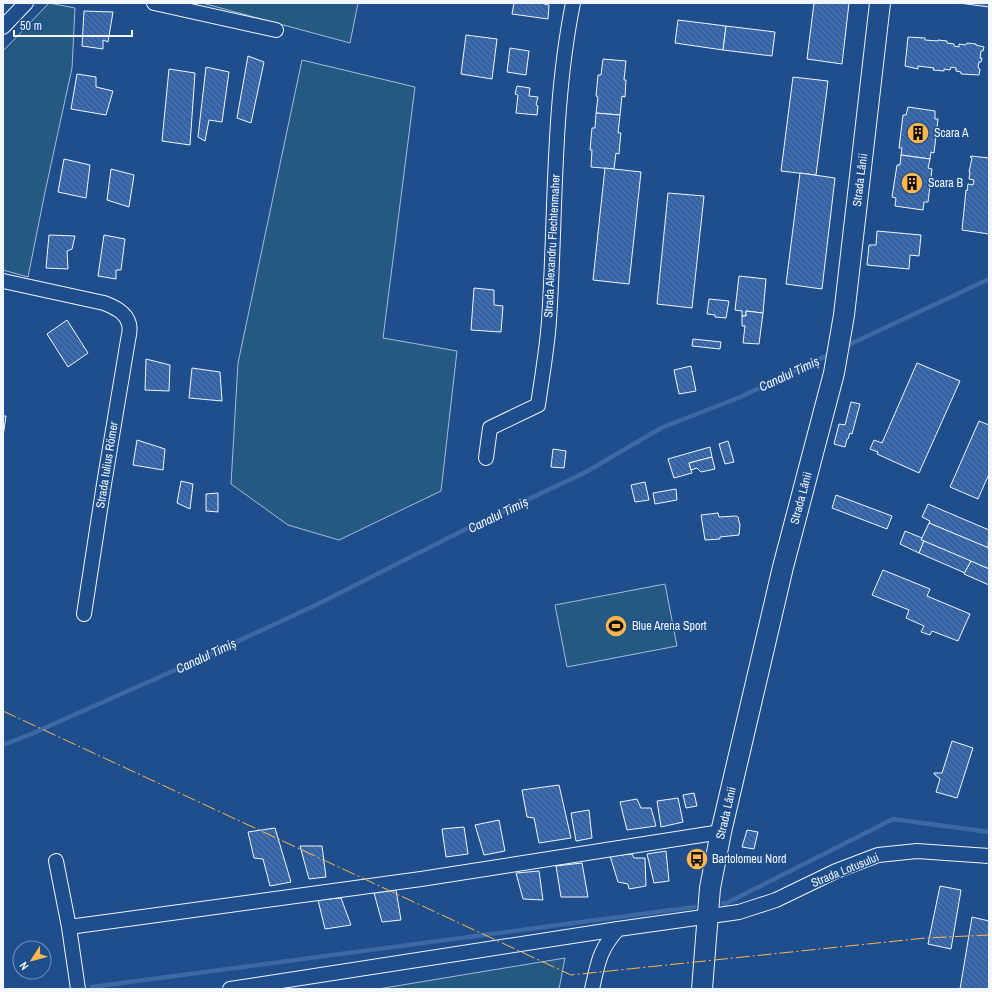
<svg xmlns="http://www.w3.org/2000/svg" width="992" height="992" font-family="'Archivo Narrow',sans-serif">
	<defs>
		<pattern id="building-back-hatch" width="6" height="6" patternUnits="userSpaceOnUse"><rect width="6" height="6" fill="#3563a3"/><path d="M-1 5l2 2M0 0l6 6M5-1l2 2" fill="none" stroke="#537ab1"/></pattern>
	</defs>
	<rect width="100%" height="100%" fill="#1f4e8c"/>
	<!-- green -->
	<g fill="#245a82" stroke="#a8bbd7">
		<polygon points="49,3 75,8 72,68 45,192 28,277 3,270 3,51"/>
		<polygon points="202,3 358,3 350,43"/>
		<polygon points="302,60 415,87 383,338 457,351 441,491 339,540 288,525 231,484 238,363"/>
		<polygon points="665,584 677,646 567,667 555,605"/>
		<polygon points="565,958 559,989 378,989"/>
	</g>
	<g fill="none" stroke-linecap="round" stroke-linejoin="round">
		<!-- stream -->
		<g stroke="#3b69a3" stroke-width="4.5">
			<polyline points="844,347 989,279"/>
			<polyline points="3,745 31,734 182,667 316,605 464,530 586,472 661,428 743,396 832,353"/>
			<polyline points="723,903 727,903 893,819 989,832"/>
			<polyline points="92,987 694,907"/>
		</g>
	</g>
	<!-- building -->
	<g fill="url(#building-back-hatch)" stroke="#f2f6ff">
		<polygon points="514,3 541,3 549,5 548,19 512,14"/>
		<polygon points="814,3 849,3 842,64 807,59"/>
		<polygon points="959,3 989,3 989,7"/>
		<polygon points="84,11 113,12 108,42 103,40 103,49 82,46"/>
		<polygon points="678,20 726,26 723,50 675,43"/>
		<polygon points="726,26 775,32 772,56 723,50"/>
		<polygon points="466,35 497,39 492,79 461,74"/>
		<polygon points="908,37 925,38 925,40 938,41 938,40 947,41 947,43 954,44 954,46 959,47 959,44 966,45 967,43 976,44 976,45 984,47 983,51 981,51 980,58 982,58 981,62 979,62 978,68 980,69 979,75 961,74 961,72 956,71 956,68 951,67 950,70 944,69 944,71 933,70 934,68 918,66 918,69 905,66"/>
		<polygon points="510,48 529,51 526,75 507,72"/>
		<polygon points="248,56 264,62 251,123 237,118"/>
		<polygon points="603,59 626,61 624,80 626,80 625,97 622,96 620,115 596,113 598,97 596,96 598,75 601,75"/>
		<polygon points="206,67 229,72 222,122 209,120 205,141 198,137"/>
		<polygon points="169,69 195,73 190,145 162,141"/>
		<polygon points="77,74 96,77 96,87 113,91 106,115 71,109"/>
		<polygon points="793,77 828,81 816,175 781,171"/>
		<polygon points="517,86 530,88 529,96 538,97 536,105 538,106 537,115 516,113 518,95 515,94"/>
		<polygon points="908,107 935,111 935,119 938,119 934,153 931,152 930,159 901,155 902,148 899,148 903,115 906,115"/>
		<polygon points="596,113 620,115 618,133 621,133 620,142 619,154 616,153 614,169 591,167 592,150 590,150 592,128 595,128"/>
		<polygon points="901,155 930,159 928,168 932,169 928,202 924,202 923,210 895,206 896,198 892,197 897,165 900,165"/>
		<polygon points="971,156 989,158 989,234 962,230 966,190 967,191 968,184 973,185 974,180 969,179 970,172 969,172 972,158 970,157"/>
		<polygon points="64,159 90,165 86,198 58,192"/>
		<polygon points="605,168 641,172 629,284 593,280"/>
		<polygon points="111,169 134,175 129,207 107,200"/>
		<polygon points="800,173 835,178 822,289 786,284"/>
		<polygon points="668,193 704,196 692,308 657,304"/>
		<polygon points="877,231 921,235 919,256 910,255 909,269 867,265 869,245 876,245"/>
		<polygon points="49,235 75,236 72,249 67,251 68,269 46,268"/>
		<polygon points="104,235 125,239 121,270 116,270 116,279 98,276"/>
		<polygon points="739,276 766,279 763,313 746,311 746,316 742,316 742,311 735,310"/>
		<polygon points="474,288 494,290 494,305 503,306 501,332 471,330"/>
		<polygon points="709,299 729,301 726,318 715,317 715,315 707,314"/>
		<polygon points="746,311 763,313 759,344 743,343 745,326 742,326 742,316 746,316"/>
		<polygon points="67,320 88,353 68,367 47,334"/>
		<polygon points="693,339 721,342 720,349 692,346"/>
		<polygon points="146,359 170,365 169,391 145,390"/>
		<polygon points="917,363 960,381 919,473 877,454 878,452 870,449 874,440 882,443"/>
		<polygon points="691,366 696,391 679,394 674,370"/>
		<polygon points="192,368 220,372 222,401 189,398"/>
		<polygon points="851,402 860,404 852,434 850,433 848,439 847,439 845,447 834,444 839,424 845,425"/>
		<polygon points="3,416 6,416 3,437"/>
		<polygon points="979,421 989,425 989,474 978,499 950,487"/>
		<polygon points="137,440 165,449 163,470 133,465"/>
		<polygon points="728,441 734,462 725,464 719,444"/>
		<polygon points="710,447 712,457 689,463 692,473 674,478 668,459"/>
		<polygon points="553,449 566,451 564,468 551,467"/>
		<polygon points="712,457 715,469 701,472 697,468 691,470 689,463"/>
		<polygon points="181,481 193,484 190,509 177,503"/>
		<polygon points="645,482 649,500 635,502 631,485"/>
		<polygon points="676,489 677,500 655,504 653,493"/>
		<polygon points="218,493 218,512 206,511 206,494"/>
		<polygon points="836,495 892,516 887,529 832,508"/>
		<polygon points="928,504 989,530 988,548 929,523 930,521 922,517"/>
		<polygon points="718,513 719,517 736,516 738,517 740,525 739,535 720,537 720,539 705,540 701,515"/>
		<polygon points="929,523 989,548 989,569 921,540"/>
		<polygon points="905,531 922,538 921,540 924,541 919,553 900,544"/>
		<polygon points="924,541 971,561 965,573 919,553"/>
		<polygon points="971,561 989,569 989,585 964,574"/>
		<polygon points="883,570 930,589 927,596 970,614 958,641 932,631 930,635 921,632 924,626 906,618 909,610 872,595"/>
		<polygon points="952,741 973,748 957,798 936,792 940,779 934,774 934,773 942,773"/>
		<polygon points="559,785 571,838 539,843 534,818 527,817 522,790"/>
		<polygon points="694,793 697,806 686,808 683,795"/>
		<polygon points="678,798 683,822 661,827 657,801"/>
		<polygon points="637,799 641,808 651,808 656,826 627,830 620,802"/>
		<polygon points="589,810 592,838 576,841 571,813"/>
		<polygon points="499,820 505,851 484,855 475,825"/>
		<polygon points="464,827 468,854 446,857 442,829"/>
		<polygon points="275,828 291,882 270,886 263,859 254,858 248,832"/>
		<polygon points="747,830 758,832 754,849 742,847"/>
		<polygon points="300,846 322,846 326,877 309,879"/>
		<polygon points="666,851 669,881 654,883 647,854"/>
		<polygon points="632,854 634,858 645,858 646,886 629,889 628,884 618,882 610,856"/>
		<polygon points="582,863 588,897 561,897 556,866"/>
		<polygon points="539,871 543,900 523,899 516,873"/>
		<polygon points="940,886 961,890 951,949 928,944"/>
		<polygon points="396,890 401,920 382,922 374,893"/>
		<polygon points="341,898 351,925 325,929 318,900"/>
		<polygon points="972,917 989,921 989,989 960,989"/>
	</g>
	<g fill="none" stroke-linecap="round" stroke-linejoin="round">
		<!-- street casing -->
		<g stroke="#f2f6ff" stroke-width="16">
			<g id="street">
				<polyline points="154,3 276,30"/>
				<polyline points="3,27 26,3"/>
				<path d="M 3,281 L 104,303 C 114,307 126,312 129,324 C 130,328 129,336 128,340 L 104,484 L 84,614"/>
				<path d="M 486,458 L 490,428 L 538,405 C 542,377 547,349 549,321 C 556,215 552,107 573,3"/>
				<polyline points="56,861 69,927 78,989"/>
				<polyline points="69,927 421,879 721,832"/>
				<polyline points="230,989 618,929"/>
				<path d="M 592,989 C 598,963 599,950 618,929 L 739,912 L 776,900 L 836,871 L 878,855 L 917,851 L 989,856"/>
			</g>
		</g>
		<!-- secondary casing -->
		<g stroke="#f2f6ff" stroke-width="22">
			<polyline id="secondary" points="702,989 710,888 721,832 783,567 834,373 844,315 880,3"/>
		</g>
		<!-- street -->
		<use href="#street" stroke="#1f4e8c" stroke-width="14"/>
		<!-- secondary -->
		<use href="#secondary" stroke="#1f4e8c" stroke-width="20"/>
		<!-- power -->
		<polyline stroke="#ffb74d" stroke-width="1" stroke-dasharray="14 3 2 3" stroke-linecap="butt" points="3,711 571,975 925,938 989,935"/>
	</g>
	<!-- icons -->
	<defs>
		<g id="building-disc" transform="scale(1.15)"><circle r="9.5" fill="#ffb74d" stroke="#1f4e8c"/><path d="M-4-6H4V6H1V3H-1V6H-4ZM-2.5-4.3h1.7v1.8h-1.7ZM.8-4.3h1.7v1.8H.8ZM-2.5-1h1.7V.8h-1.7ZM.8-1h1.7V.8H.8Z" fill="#111"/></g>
		<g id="stadium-disc" transform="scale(1.15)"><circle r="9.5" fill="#ffb74d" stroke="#1f4e8c"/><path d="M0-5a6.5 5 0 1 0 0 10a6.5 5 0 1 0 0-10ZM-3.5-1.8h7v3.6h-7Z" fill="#111"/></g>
		<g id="bus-disc" transform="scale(1.15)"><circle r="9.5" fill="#ffb74d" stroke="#1f4e8c"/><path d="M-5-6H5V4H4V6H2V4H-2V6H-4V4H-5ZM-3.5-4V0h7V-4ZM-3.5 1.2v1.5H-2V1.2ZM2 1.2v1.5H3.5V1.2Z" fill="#111"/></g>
	</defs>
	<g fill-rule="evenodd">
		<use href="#building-disc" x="918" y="133"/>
		<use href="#building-disc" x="912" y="183"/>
		<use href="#stadium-disc" x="616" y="626"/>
		<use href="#bus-disc" x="697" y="859"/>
	</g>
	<g text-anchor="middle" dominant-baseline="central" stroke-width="3" stroke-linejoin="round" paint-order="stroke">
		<!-- poi labels -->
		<g font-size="12" fill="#f2f6ff" stroke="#1f4e8c" text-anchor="start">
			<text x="934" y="133">Scara A</text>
			<text x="928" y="183">Scara B</text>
			<text x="632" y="626">Blue Arena Sport</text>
			<text x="712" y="859">Bartolomeu Nord</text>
		</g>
		<!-- street labels -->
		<g font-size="12" fill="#f2f6ff" stroke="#1f4e8c">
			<text transform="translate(860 180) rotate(-83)">Strada Lânii</text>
			<text transform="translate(552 246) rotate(-87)">Strada Alexandru Flechtenmaher</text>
			<text transform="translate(107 465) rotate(-81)">Strada Iulius Römer</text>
			<text transform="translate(801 498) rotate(-75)">Strada Lânii</text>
			<text transform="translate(726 813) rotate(-77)">Strada Lânii</text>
			<text transform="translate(845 870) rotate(-22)">Strada Lotusului</text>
		</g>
		<!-- water labels -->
		<g font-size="13" font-style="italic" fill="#f2f6ff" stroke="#1f4e8c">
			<text transform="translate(789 374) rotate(-25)">Canalul Timiș</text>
			<text transform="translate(498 515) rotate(-26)">Canalul Timiș</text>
			<text transform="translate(206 656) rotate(-25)">Canalul Timiș</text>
		</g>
	</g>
	<!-- border -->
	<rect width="992" height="992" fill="none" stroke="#f2f6ff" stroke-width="8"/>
	<!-- north arrow -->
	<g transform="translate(32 960) rotate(234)"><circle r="19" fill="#1f4e8c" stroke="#7391ba"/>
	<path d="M0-3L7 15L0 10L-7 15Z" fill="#ffb74d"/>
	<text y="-6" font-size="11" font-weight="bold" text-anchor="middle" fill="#f2f6ff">N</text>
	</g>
	<!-- scale -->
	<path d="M14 30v6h118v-6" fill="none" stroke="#f2f6ff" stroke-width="2"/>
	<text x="20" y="30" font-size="12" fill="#f2f6ff" stroke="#1f4e8c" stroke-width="3" paint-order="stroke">50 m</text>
</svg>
